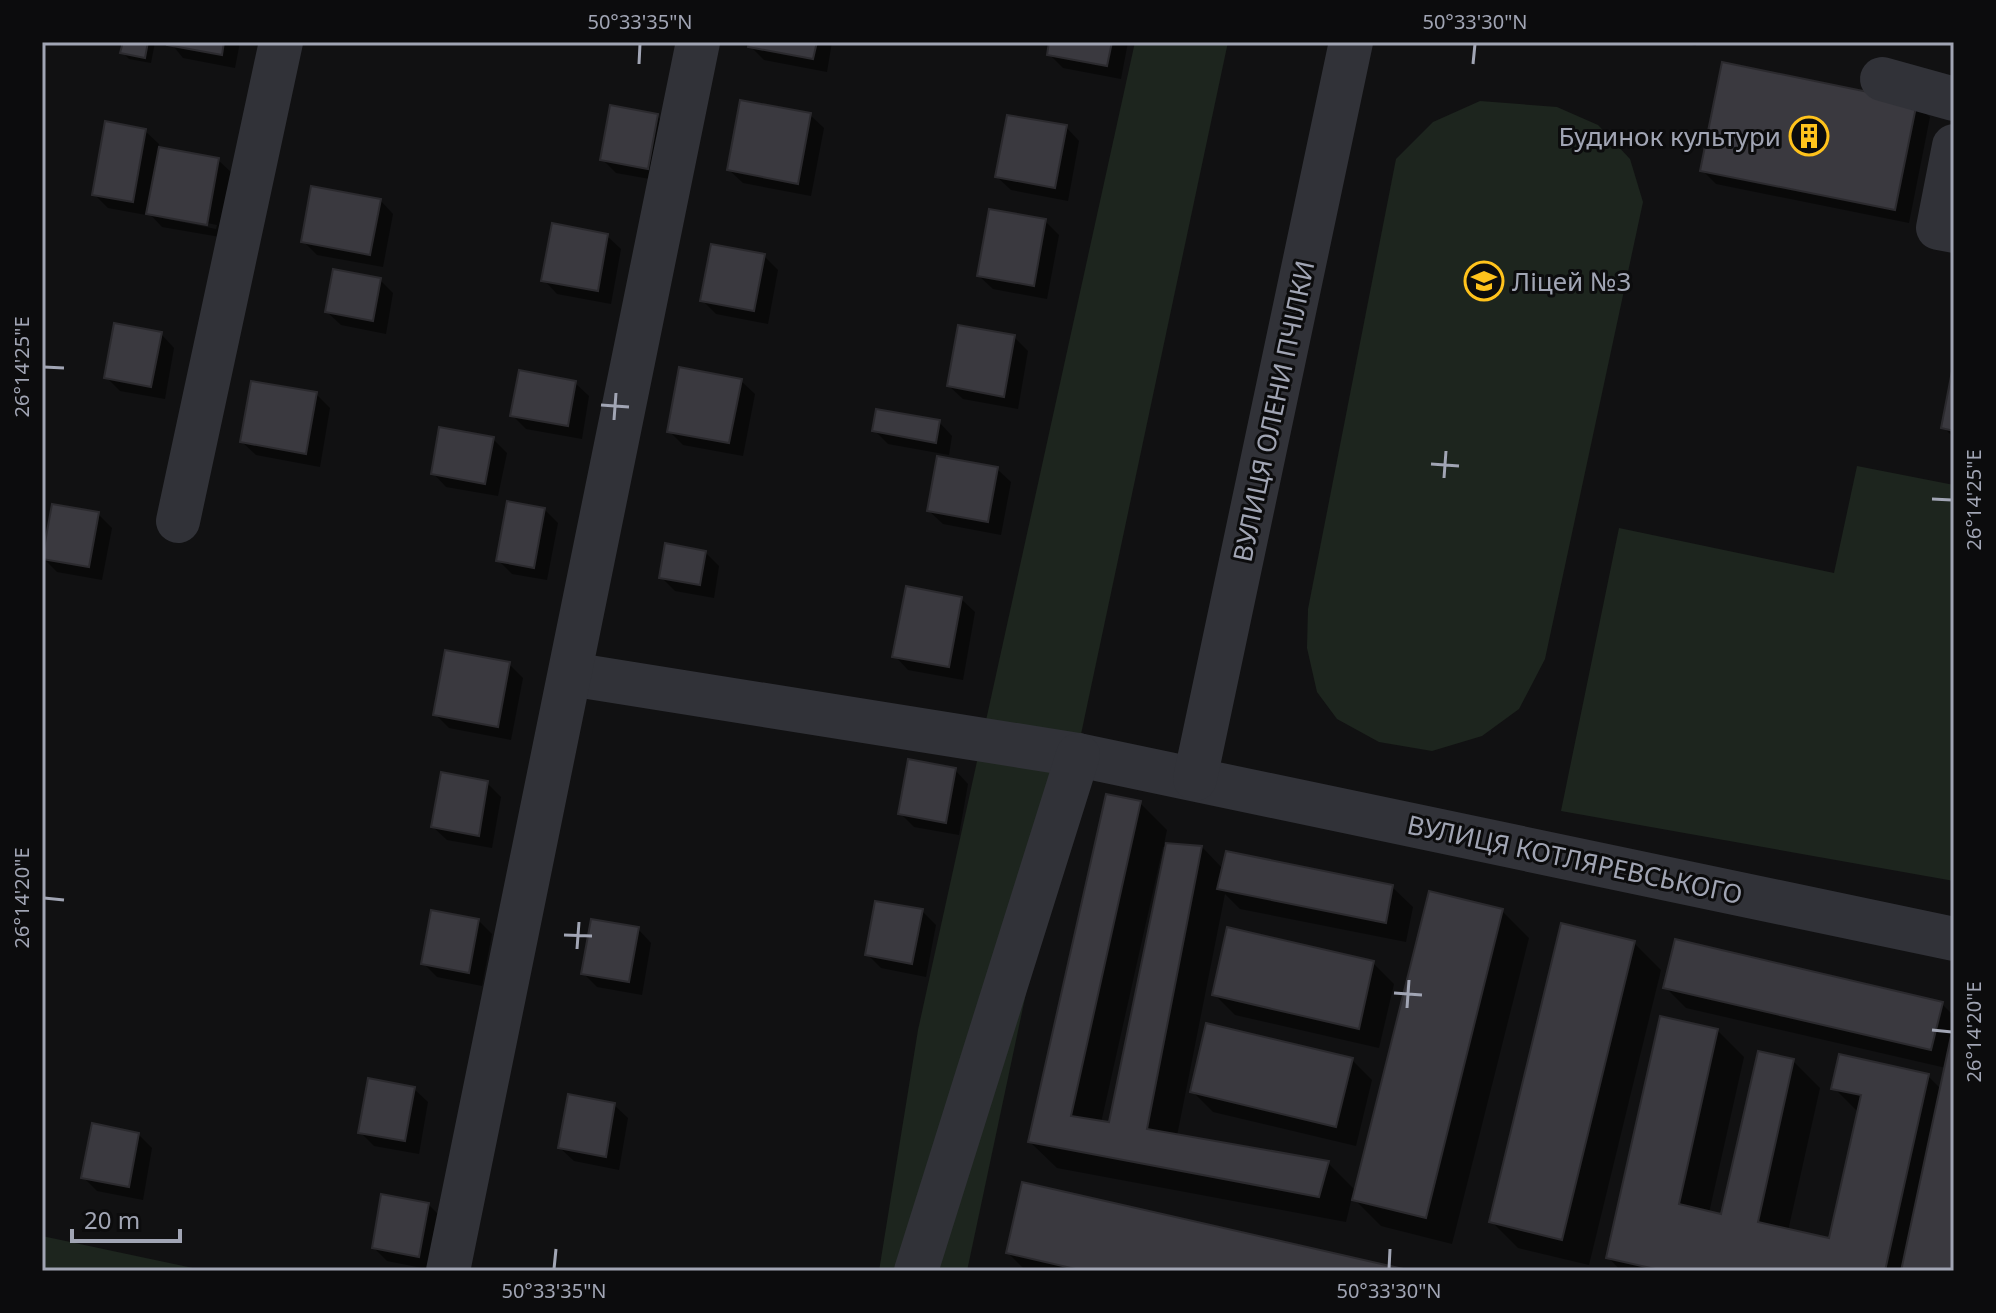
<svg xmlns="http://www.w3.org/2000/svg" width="1996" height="1313" font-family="'Noto Sans',sans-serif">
	<rect width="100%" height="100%" fill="#111112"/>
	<!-- green -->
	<g fill="#1d251e">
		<polygon points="1135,42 1228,42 967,1271 879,1271 918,1030"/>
		<polygon points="1480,101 1557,107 1598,125 1630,159 1643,202 1545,659 1519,709 1482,736 1432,751 1379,742 1337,719 1317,692 1307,648 1308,609 1396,159 1433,122"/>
		<polygon points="1857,466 1954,485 1954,881 1561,811 1619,528 1834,573"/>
		<polygon points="42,1236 207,1271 42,1271"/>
	</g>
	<!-- shadow -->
	<g fill="#0007" fill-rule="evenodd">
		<polygon points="125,42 155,42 151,63 129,59 123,53"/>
		<polygon points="170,42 240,42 235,68 183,58"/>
		<polygon points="751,42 832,42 827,72 764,60 750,46"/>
		<polygon points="1051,42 1128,42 1121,79 1063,68 1049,54"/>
		<polygon points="1679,42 1697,42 1696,46"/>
		<polygon points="1916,104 1930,117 1909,223 1716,184 1702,170"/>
		<polygon points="810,115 824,128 811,196 743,183 729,170"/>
		<polygon points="657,116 670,130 661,181 616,173 602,159"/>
		<polygon points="1066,127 1079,141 1068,201 1011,190 997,177"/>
		<path d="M 145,131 L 159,144 L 158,149 L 218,160 L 232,173 L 220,237 L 162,227 L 147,211 L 146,215 L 108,208 L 94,194 ZM 162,214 L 217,225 L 216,229 L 162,218 Z"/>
		<polygon points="380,200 393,214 383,267 317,255 303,241"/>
		<polygon points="1045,221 1059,235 1047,299 993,289 979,276"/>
		<polygon points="607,236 621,249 611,304 557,294 544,280"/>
		<polygon points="764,256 778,270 768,324 716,314 703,301"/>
		<polygon points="380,280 393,293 386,334 341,325 327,312"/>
		<polygon points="161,334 174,348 165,399 120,391 106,377"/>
		<polygon points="1014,337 1028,351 1018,409 963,399 949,386"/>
		<polygon points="1954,371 1954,438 1943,427"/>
		<polygon points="741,381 755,394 743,456 683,445 669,431"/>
		<polygon points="575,383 589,396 582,439 526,429 512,415"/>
		<polygon points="316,394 330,408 320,467 256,455 242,442"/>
		<polygon points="939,422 952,436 949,455 888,444 874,430"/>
		<polygon points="493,439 507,453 498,496 446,487 433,473"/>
		<polygon points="997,469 1011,482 1001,535 943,524 929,511"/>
		<polygon points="544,509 558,523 547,580 512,574 498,560"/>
		<polygon points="98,514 112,528 102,580 57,572 43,558"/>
		<polygon points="705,552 719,566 714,598 675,591 661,577"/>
		<polygon points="961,599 975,612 963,680 908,670 895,656"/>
		<polygon points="509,664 523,678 511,740 449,728 436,715"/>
		<polygon points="955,770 968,784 959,835 914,827 900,813"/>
		<polygon points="487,783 501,797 492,848 447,840 433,827"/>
		<path d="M 1140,803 L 1167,830 L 1164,844 L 1202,847 L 1224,870 L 1392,887 L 1413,907 L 1406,942 L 1240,909 L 1225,894 L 1177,1136 L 1328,1163 L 1356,1191 L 1502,911 L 1529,938 L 1452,1244 L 1381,1226 L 1352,1197 L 1346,1222 L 1057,1168 L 1030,1142 ZM 1163,847 L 1167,847 L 1111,1125 L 1101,1123 Z"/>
		<polygon points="922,911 936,925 926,977 881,968 867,954"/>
		<polygon points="478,920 492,934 482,986 437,977 424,964"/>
		<polygon points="638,929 651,943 642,995 597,987 583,973"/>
		<polygon points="1634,943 1661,970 1589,1265 1518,1248 1491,1221"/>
		<polygon points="1373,963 1394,984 1379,1048 1235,1015 1214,994"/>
		<polygon points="1665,987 1942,1004 1954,1016 1954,1271 1621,1271 1608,1257 1717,1030 1744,1057 1709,1213 1723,1216 1793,1061 1820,1088 1788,1231 1831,1240 1859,1113 1834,1088 1928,1076 1942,1090 1946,1068 1686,1008"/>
		<polygon points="1352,1060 1372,1080 1356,1146 1213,1112 1192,1091"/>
		<polygon points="414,1089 428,1102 419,1154 374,1146 360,1132"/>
		<polygon points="614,1105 628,1118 619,1170 574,1161 560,1148"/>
		<polygon points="138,1134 152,1148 143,1200 97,1191 84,1178"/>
		<polygon points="428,1204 442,1218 432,1270 387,1261 374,1248"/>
		<polygon points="1008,1253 1403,1271 1026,1271"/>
	</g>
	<!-- building -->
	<g fill="#3a393f" stroke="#2b2a2e" stroke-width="2">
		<polygon points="123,42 148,42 145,58 120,53"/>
		<polygon points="168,42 224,42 222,55 167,45"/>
		<polygon points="749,42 817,42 813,59 748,47"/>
		<polygon points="1049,42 1112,42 1107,66 1047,55"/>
		<polygon points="1722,62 1917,102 1895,210 1700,171"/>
		<polygon points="740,100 811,113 798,184 727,170"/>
		<polygon points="610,105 658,114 648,169 600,160"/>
		<polygon points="1007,115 1067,125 1055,188 995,177"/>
		<polygon points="105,121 146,129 133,202 92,195"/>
		<polygon points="159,147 219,158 207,225 146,214"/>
		<polygon points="311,186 381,199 370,255 301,242"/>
		<polygon points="989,209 1046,219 1034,286 977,276"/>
		<polygon points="552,223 608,234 598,291 541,281"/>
		<polygon points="711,244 765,254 754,311 700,301"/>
		<polygon points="333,269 381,278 373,321 325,312"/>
		<polygon points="114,323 162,332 151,387 104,378"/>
		<polygon points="958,325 1015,335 1004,397 947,386"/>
		<polygon points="1954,361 1954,431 1941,428"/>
		<polygon points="679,367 742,379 729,443 667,432"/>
		<polygon points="519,370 576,381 568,426 510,416"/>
		<polygon points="251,381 317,392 306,454 240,442"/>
		<polygon points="876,409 940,420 936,443 872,431"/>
		<polygon points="439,427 494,437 485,484 431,474"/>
		<polygon points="937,456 998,467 988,522 927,511"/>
		<polygon points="507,501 545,508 534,568 496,561"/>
		<polygon points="52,504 99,512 89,567 42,559"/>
		<polygon points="665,543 706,551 700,585 659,578"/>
		<polygon points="906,586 962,597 949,667 892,657"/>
		<polygon points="445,650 510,662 498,727 433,715"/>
		<polygon points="908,759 956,768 946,823 898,814"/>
		<polygon points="441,772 488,781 479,836 431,827"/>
		<polygon points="1106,794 1141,801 1071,1116 1109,1122 1166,843 1202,846 1147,1129 1329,1161 1319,1197 1028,1142"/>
		<polygon points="1226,851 1393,885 1386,923 1217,889"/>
		<polygon points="1429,891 1503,909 1426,1218 1352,1200"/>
		<polygon points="875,901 923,909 912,964 865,955"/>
		<polygon points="431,910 479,919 469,973 421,964"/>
		<polygon points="591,919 639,927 629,982 581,974"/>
		<polygon points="1561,923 1635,941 1562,1240 1489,1222"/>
		<polygon points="1227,927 1374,961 1359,1029 1212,995"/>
		<polygon points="1675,939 1943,1002 1931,1050 1663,988"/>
		<polygon points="1660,1016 1718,1029 1679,1204 1721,1214 1758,1051 1794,1059 1758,1222 1829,1238 1861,1095 1831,1089 1839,1054 1929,1074 1885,1271 1664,1271 1606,1258"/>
		<polygon points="1954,1022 1954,1271 1901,1271"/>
		<polygon points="1206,1023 1353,1058 1336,1127 1190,1092"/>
		<polygon points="368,1078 415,1087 405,1141 358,1133"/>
		<polygon points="568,1094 615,1103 606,1157 558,1148"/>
		<polygon points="92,1123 139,1133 129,1187 81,1178"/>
		<polygon points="1022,1182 1412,1271 1084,1271 1006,1253"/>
		<polygon points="381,1194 429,1203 419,1257 372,1248"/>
	</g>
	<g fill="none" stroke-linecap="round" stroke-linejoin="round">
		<!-- minor -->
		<g stroke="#313238" stroke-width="44">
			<polyline points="1882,79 1954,99"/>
			<polyline points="1954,146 1938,228 1954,231"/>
			<polyline points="178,521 281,42"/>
			<polyline points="570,674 1078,755 1954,939"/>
			<polyline points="1195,779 1351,42"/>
			<polyline points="448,1271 698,42"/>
			<polyline points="916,1271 1078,755"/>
		</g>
	</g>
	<!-- ticks -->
	<path fill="none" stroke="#a1a5b4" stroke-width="3" d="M 639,64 L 640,44M 1473,64 L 1475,44M 44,367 L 64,368M 601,405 L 629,407M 614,420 L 616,393M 1431,464 L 1459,466M 1444,478 L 1446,451M 1932,499 L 1952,500M 44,898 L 64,900M 564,935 L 592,936M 577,949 L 579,922M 1394,993 L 1422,995M 1407,1008 L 1409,980M 1932,1030 L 1952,1032M 554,1269 L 556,1249M 1389,1269 L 1390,1249"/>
	<!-- icons -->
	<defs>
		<g id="building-ring" transform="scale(2)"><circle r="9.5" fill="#0c0c0d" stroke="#ffc31c" stroke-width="1.5"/><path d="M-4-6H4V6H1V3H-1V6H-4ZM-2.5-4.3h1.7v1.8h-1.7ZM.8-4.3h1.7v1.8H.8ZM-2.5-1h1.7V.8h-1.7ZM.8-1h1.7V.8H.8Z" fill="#ffc31c"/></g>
		<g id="school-ring" transform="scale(2)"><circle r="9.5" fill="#0c0c0d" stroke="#ffc31c" stroke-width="1.5"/><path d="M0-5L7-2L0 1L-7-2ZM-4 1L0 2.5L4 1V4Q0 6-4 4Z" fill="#ffc31c"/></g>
	</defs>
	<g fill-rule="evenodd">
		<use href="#building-ring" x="1809" y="136"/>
		<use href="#school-ring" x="1484" y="281"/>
	</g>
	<g text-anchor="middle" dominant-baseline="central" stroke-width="6" stroke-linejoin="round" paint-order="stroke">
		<!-- poi labels -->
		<g font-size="26" fill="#a1a5b4" stroke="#0c0c0d" text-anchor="end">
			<text x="1781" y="136">Будинок культури</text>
			<text x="1512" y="281" text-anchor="start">Ліцей №3</text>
		</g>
		<!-- street labels -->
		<g font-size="26" fill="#a1a5b4" stroke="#0c0c0d">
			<text transform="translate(1273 411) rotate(-78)">ВУЛИЦЯ ОЛЕНИ ПЧІЛКИ</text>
			<text transform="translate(1575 859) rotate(12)">ВУЛИЦЯ КОТЛЯРЕВСЬКОГО</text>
		</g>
	</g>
	<!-- border -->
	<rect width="1996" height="1313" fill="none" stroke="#0c0c0d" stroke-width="88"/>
	<!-- scale -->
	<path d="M72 1229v12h108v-12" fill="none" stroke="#a1a5b4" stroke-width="4"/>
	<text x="84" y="1229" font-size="24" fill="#a1a5b4" stroke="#0c0c0d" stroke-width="6" paint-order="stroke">20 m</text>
	<rect x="44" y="44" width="1908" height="1225" fill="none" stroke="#a1a5b4" stroke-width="3"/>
	<g font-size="20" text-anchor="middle" fill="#a1a5b4">
		<text x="640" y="29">50°33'35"N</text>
		<text x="1475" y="29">50°33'30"N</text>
		<text transform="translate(22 367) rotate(-90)" y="7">26°14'25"E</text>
		<text transform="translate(1974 500) rotate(-90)" y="7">26°14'25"E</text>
		<text transform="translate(22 898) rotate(-90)" y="7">26°14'20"E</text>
		<text transform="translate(1974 1032) rotate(-90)" y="7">26°14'20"E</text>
		<text x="554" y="1298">50°33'35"N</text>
		<text x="1389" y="1298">50°33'30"N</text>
	</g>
</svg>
